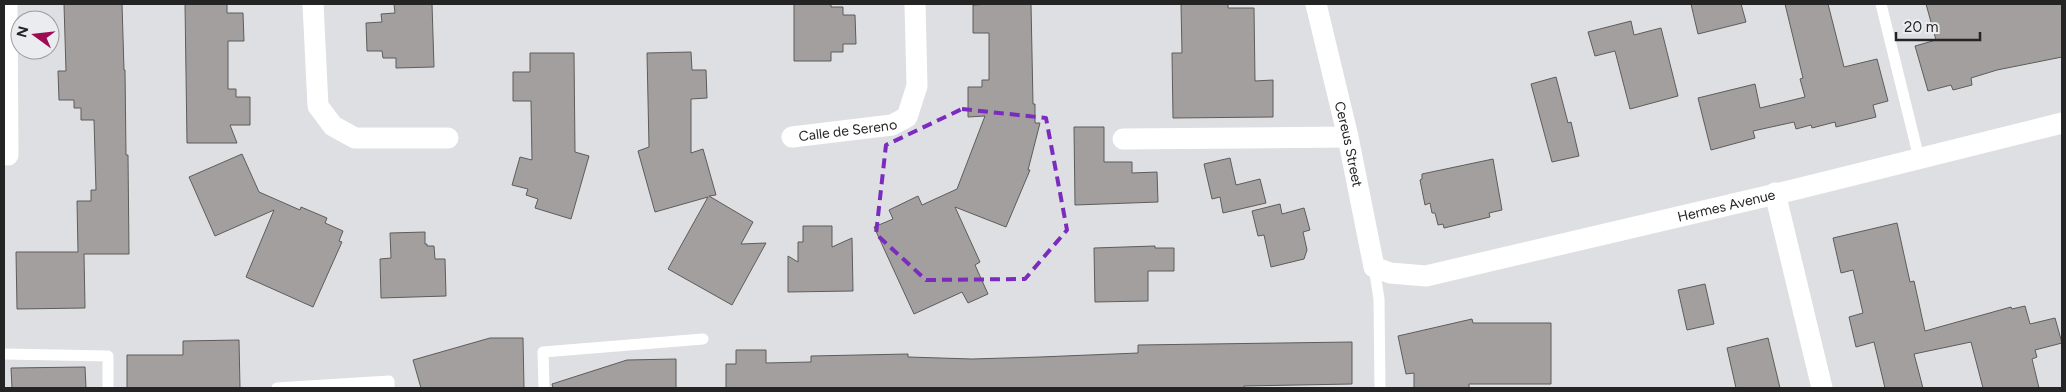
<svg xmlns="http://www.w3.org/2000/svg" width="2066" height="392" font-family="Figtree,sans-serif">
	<rect width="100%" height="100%" fill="#dedfe2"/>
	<!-- building -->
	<g fill="#a29f9e" stroke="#5f5d5b">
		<polygon points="64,4 122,4 124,70 125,70 126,155 128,155 129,254 84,254 85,308 17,309 16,252 78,252 77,201 91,201 91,190 96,190 94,120 81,120 81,108 74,108 74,100 59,100 58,71 66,71"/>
		<polygon points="185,4 227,4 227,13 243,13 244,41 228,41 228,89 236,89 236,97 250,97 250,125 230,125 237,143 187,143"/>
		<polygon points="394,4 432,4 434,67 396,68 396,58 383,58 382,51 367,51 366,23 382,22 381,14 395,13"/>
		<polygon points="794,4 831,4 831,7 843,7 843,15 855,15 856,44 843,44 843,52 831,52 831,61 794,61"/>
		<polygon points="989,4 1031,4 1033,104 1035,104 1035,123 1040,123 1028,170 1030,170 1006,227 955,207 980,262 975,265 988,294 968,303 962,292 914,314 874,227 893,219 889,210 918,196 922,205 957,189 985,116 968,117 968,87 982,87 982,80 989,80 989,33 973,33 973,5"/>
		<polygon points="1181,4 1228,4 1228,8 1254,8 1255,81 1273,80 1273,117 1173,118 1172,53 1182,53"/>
		<polygon points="1691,4 1741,4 1746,22 1698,34"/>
		<polygon points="1785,4 1828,4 1844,67 1877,59 1888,101 1873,105 1876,117 1836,127 1835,122 1812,128 1811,125 1796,129 1794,122 1753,131 1755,138 1711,150 1698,98 1755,84 1760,108 1805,97 1800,79 1803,78"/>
		<polygon points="1926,4 2062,4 2062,57 1997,70 1971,78 1972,85 1953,90 1951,85 1928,91 1915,46 1936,40"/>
		<polygon points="1631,21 1634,35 1661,28 1678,96 1630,109 1615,51 1595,56 1588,32"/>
		<polygon points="691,52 692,70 706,70 707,98 691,99 691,153 703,149 716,195 709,196 753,222 741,244 766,243 732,305 668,269 708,197 655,212 638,151 649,147 647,53"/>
		<polygon points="530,53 574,53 575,152 589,156 571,219 535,208 538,199 526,195 528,189 512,185 520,157 532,160 531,101 513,101 513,72 530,72"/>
		<polygon points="1556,77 1568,123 1571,122 1579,156 1552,162 1531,84"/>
		<polygon points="1074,127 1104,127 1104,162 1132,162 1132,173 1157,172 1158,202 1075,205"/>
		<polygon points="242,154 259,192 300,210 301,207 327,218 325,223 343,231 339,241 342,242 313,307 246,277 274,210 215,236 189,177"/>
		<polygon points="1230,158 1236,185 1260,179 1266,203 1223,213 1220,197 1212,199 1204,164"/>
		<polygon points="1493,159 1502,210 1489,213 1490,217 1444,228 1443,224 1438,225 1435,213 1432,213 1430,203 1425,205 1420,180 1422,179 1422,174"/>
		<polygon points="1280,204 1282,214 1304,208 1310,230 1303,232 1307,250 1304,259 1271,267 1264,235 1258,236 1252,211"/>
		<polygon points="1897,223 1910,282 1914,281 1925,331 2011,307 2012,309 2025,306 2030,324 2055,318 2062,343 2035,350 2037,357 2032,359 2039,388 1983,388 1971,342 1914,354 1923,388 1885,388 1874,342 1856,347 1849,317 1863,313 1853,270 1841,273 1833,238"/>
		<polygon points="803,226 832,226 832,247 852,238 853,291 788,292 788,256 798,262 798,242 803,242"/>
		<polygon points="425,232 425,244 427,244 427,246 434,246 435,259 445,259 446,296 381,298 380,259 391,258 390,233"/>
		<polygon points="1155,246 1155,248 1174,248 1174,271 1148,271 1148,301 1095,302 1094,248"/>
		<polygon points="1705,284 1714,324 1687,330 1678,290"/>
		<polygon points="1472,319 1473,323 1551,323 1551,384 1469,384 1469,388 1414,388 1414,373 1406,374 1398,336"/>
		<polygon points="490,338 523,338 524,388 421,388 413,360"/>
		<polygon points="1768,338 1780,388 1736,388 1727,348"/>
		<polygon points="239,340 240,388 127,388 127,355 183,355 183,341"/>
		<polygon points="1352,342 1352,384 1244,386 1244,388 726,388 726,364 736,364 736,350 766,350 766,363 811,362 811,356 908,354 908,357 972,359 1040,357 1138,353 1138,345"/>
		<polygon points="676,359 676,388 553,388 552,384 627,360"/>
		<polygon points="85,367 86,388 12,388 11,368"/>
	</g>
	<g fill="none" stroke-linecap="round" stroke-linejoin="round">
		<!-- lane -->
		<g stroke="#fff" stroke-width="11">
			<polyline points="1881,4 1919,158"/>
			<polyline points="1374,267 1379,299 1380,388"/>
			<polyline points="4,354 108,356 108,388"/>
			<polyline points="277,388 389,381 389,388"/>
			<polyline points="544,388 543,352 703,339"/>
		</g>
		<!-- street -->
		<g stroke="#fff" stroke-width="21">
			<polyline points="7,4 8,155"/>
			<polyline points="313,4 318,106 333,126 355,138 448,138"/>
			<path id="s1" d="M 1316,4 L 1348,137 L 1374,267 L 1390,273 L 1426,276 L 1797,189 L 2062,123"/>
			<path id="s2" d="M 792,137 L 892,125 L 907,117 L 917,86 L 915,4"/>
			<polyline points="1123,139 1348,137"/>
			<polyline points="1775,193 1822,388"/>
		</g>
	</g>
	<!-- marked area -->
	<path fill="none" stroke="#7b2cbf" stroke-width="4" stroke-dasharray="10 6" stroke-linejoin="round" d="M 962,109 L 1046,118 L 1067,230 L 1025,279 L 926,280 L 876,234 L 886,145 Z"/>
	<g text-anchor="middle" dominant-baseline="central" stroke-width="5" stroke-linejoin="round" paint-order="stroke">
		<!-- street labels -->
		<g font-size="14" fill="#242425" stroke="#ebecef">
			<text stroke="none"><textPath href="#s2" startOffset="56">Calle de Sereno</textPath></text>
			<text stroke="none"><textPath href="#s1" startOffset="144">Cereus Street</textPath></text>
			<text stroke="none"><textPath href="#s1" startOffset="631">Hermes Avenue</textPath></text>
		</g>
	</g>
	<!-- border -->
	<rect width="2066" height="392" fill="none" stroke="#242425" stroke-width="10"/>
	<!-- north arrow -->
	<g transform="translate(35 35) rotate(285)"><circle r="24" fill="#ebecef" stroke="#9b9c9e"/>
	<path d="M0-4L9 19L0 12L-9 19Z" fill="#9e0b55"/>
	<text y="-8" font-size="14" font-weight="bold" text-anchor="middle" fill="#242425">N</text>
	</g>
	<!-- scale -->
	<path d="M1896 32v8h84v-8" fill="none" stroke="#242425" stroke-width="2.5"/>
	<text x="1904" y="32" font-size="15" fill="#242425" stroke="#ebecef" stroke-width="4" paint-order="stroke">20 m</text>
</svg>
